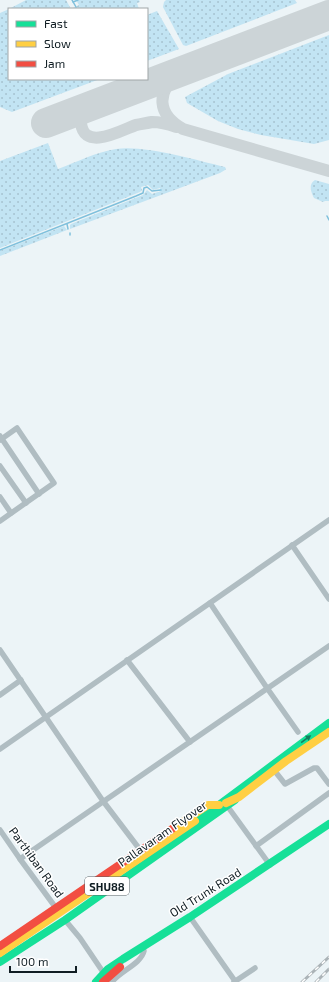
<svg xmlns="http://www.w3.org/2000/svg" width="329" height="982" font-family="'Exo 2',sans-serif">
	<defs>
		<pattern id="grass-dots" width="8" height="8" patternUnits="userSpaceOnUse"><rect width="8" height="8" fill="#c2e4f3"/><path d="M2 2h.1M6 6h.1" fill="none" stroke="#a6c3d0" stroke-width="1.8" stroke-linecap="round"/></pattern>
	</defs>
	<rect width="100%" height="100%" fill="#ecf4f7"/>
	<!-- grass -->
	<g fill="url(#grass-dots)">
		<polygon points="26,0 66,0 71,9 9,9"/>
		<polygon points="76,0 139,0 140,2 137,3 139,9 71,9 79,5"/>
		<polygon points="166,0 295,0 297,3 186,46 183,45 163,7 164,2"/>
		<polygon points="9,9 9,79 100,79 12,112 0,107 0,13"/>
		<polygon points="157,11 179,49 147,61 147,15"/>
		<polygon points="329,35 329,140 314,144 261,135 238,129 218,121 187,103 185,97 228,74"/>
		<path d="M 48,143 L 58,169 C 77,162 96,152 116,149 C 145,145 195,160 225,167 L 226,169 L 225,170 L 220,173 L 70,229 L 70,225 L 71,224 L 138,197 L 143,195 L 147,190 L 152,194 L 161,191 L 160,188 L 153,190 L 148,185 L 141,187 L 142,190 L 140,192 L 0,248 L 0,161 Z"/>
		<path d="M 315,180 L 329,184 L 329,201 L 325,201 L 323,202 L 314,198 C 311,192 308,184 315,180 Z"/>
		<polygon points="64,226 67,230 0,256 0,251"/>
	</g>
	<g fill="none" stroke-linecap="round" stroke-linejoin="round">
		<!-- stream -->
		<g stroke="#7fc0dc" stroke-width="1.5">
			<polyline points="72,0 76,7"/>
			<polyline points="73,2 78,0"/>
			<polyline points="327,216 329,220"/>
			<polyline points="67,224 68,229"/>
			<polyline points="70,233 70,235"/>
			<polyline points="0,250 136,196 143,193 144,188 147,187 152,191 161,190"/>
		</g>
		<!-- taxiway -->
		<g stroke="#ccd4d7" stroke-width="12">
			<path d="M 178,73 C 156,93 157,114 183,129 L 329,171"/>
			<path d="M 88,106 C 83,111 80,116 81,123 C 84,152 122,130 136,125 C 141,124 147,123 152,122 C 160,122 168,124 176,127"/>
		</g>
		<!-- runway -->
		<polyline stroke="#ccd4d7" stroke-width="30" points="46,123 329,15"/>
		<!-- street -->
		<g stroke="#b0bdc2" stroke-width="5.5">
			<polyline points="0,436 39,494"/>
			<polyline points="0,440 17,428 54,483 0,521"/>
			<polyline points="0,466 26,503"/>
			<polyline points="0,497 11,513"/>
			<polyline points="292,545 329,599"/>
			<polyline points="210,603 267,688 298,732"/>
			<polyline points="0,650 103,801 141,851"/>
			<polyline points="127,660 190,742"/>
			<polyline points="0,695 21,680"/>
			<polyline points="0,749 329,520"/>
			<polyline points="274,770 285,784 314,768 317,768 329,784"/>
			<polyline points="228,807 270,865"/>
			<polyline points="0,830 20,859 56,908"/>
			<polyline points="256,846 329,793"/>
			<polyline points="20,859 329,646"/>
			<polyline points="190,917 235,981"/>
			<polyline points="65,920 80,938 103,972"/>
			<path d="M 112,982 C 120,971 141,964 144,951"/>
			<polyline points="234,982 255,968"/>
		</g>
		<!-- fast -->
		<g stroke="#16e098" stroke-width="8">
			<polyline points="195,821 219,805 329,723"/>
			<polyline points="0,962 65,920 235,800"/>
			<polyline points="96,982 108,969 123,959 190,917 329,824"/>
		</g>
		<!-- slow -->
		<g stroke="#ffcf43" stroke-width="8">
			<polyline points="226,803 239,797 286,761 329,732"/>
			<polyline points="172,829 208,805 219,805"/>
			<polyline points="0,953 195,821"/>
		</g>
		<!-- jam -->
		<g stroke="#f24e42" stroke-width="8">
			<polyline points="0,946 172,829"/>
			<polyline points="103,982 120,967"/>
		</g>
		<!-- rail casing -->
		<g stroke="#abb3b7" stroke-width="3">
			<g id="rail">
				<polyline points="302,982 329,957"/>
				<polyline points="316,982 329,969"/>
			</g>
		</g>
		<!-- rail -->
		<use href="#rail" stroke="#fff" stroke-width="1.5" stroke-dasharray="4.5" stroke-linecap="butt"/>
	</g>
	<!-- one-way arrows -->
	<defs><path id="oneway-solid" d="M-6-.8H1V-3.2L6.5 0L1 3.2V.8H-6Z"/></defs>
	<use fill="#137e5e" href="#oneway-solid" transform="translate(306 739) rotate(-36)"/>
	<g text-anchor="middle" dominant-baseline="central" stroke-width="3" stroke-linejoin="round" paint-order="stroke">
		<!-- shield labels -->
		<rect fill="#fff" stroke="#586165" stroke-width="1" x="85" y="877" width="44" height="18" rx="3"/>
		<g font-size="11" font-weight="bold" fill="#101d23">
			<text x="107" y="886">SHU88</text>
		</g>
		<!-- street labels -->
		<g font-size="12" fill="#101d23" stroke="#fff">
			<text transform="translate(162 833) rotate(-35)">Pallavaram Flyover</text>
			<text transform="translate(37 862) rotate(54)">Parthiban Road</text>
			<text transform="translate(205 892) rotate(-32)">Old Trunk Road</text>
		</g>
	</g>
	<!-- legend -->
	<rect x="8" y="8" width="140" height="72" fill="#ffffff" stroke="#9fa5a7"/>
	<rect x="16" y="21" width="20" height="6" fill="#16e098" stroke="#9fa5a7"/>
	<text x="44" y="28" font-size="12" fill="#101d23">Fast</text>
	<rect x="16" y="41" width="20" height="6" fill="#ffcf43" stroke="#9fa5a7"/>
	<text x="44" y="48" font-size="12" fill="#101d23">Slow</text>
	<rect x="16" y="61" width="20" height="6" fill="#f24e42" stroke="#9fa5a7"/>
	<text x="44" y="68" font-size="12" fill="#101d23">Jam</text>
	<!-- scale -->
	<path d="M10 966v6h66v-6" fill="none" stroke="#101d23" stroke-width="2"/>
	<text x="16" y="966" font-size="12" fill="#101d23" stroke="#ffffff" stroke-width="3" paint-order="stroke">100 m</text>
</svg>
